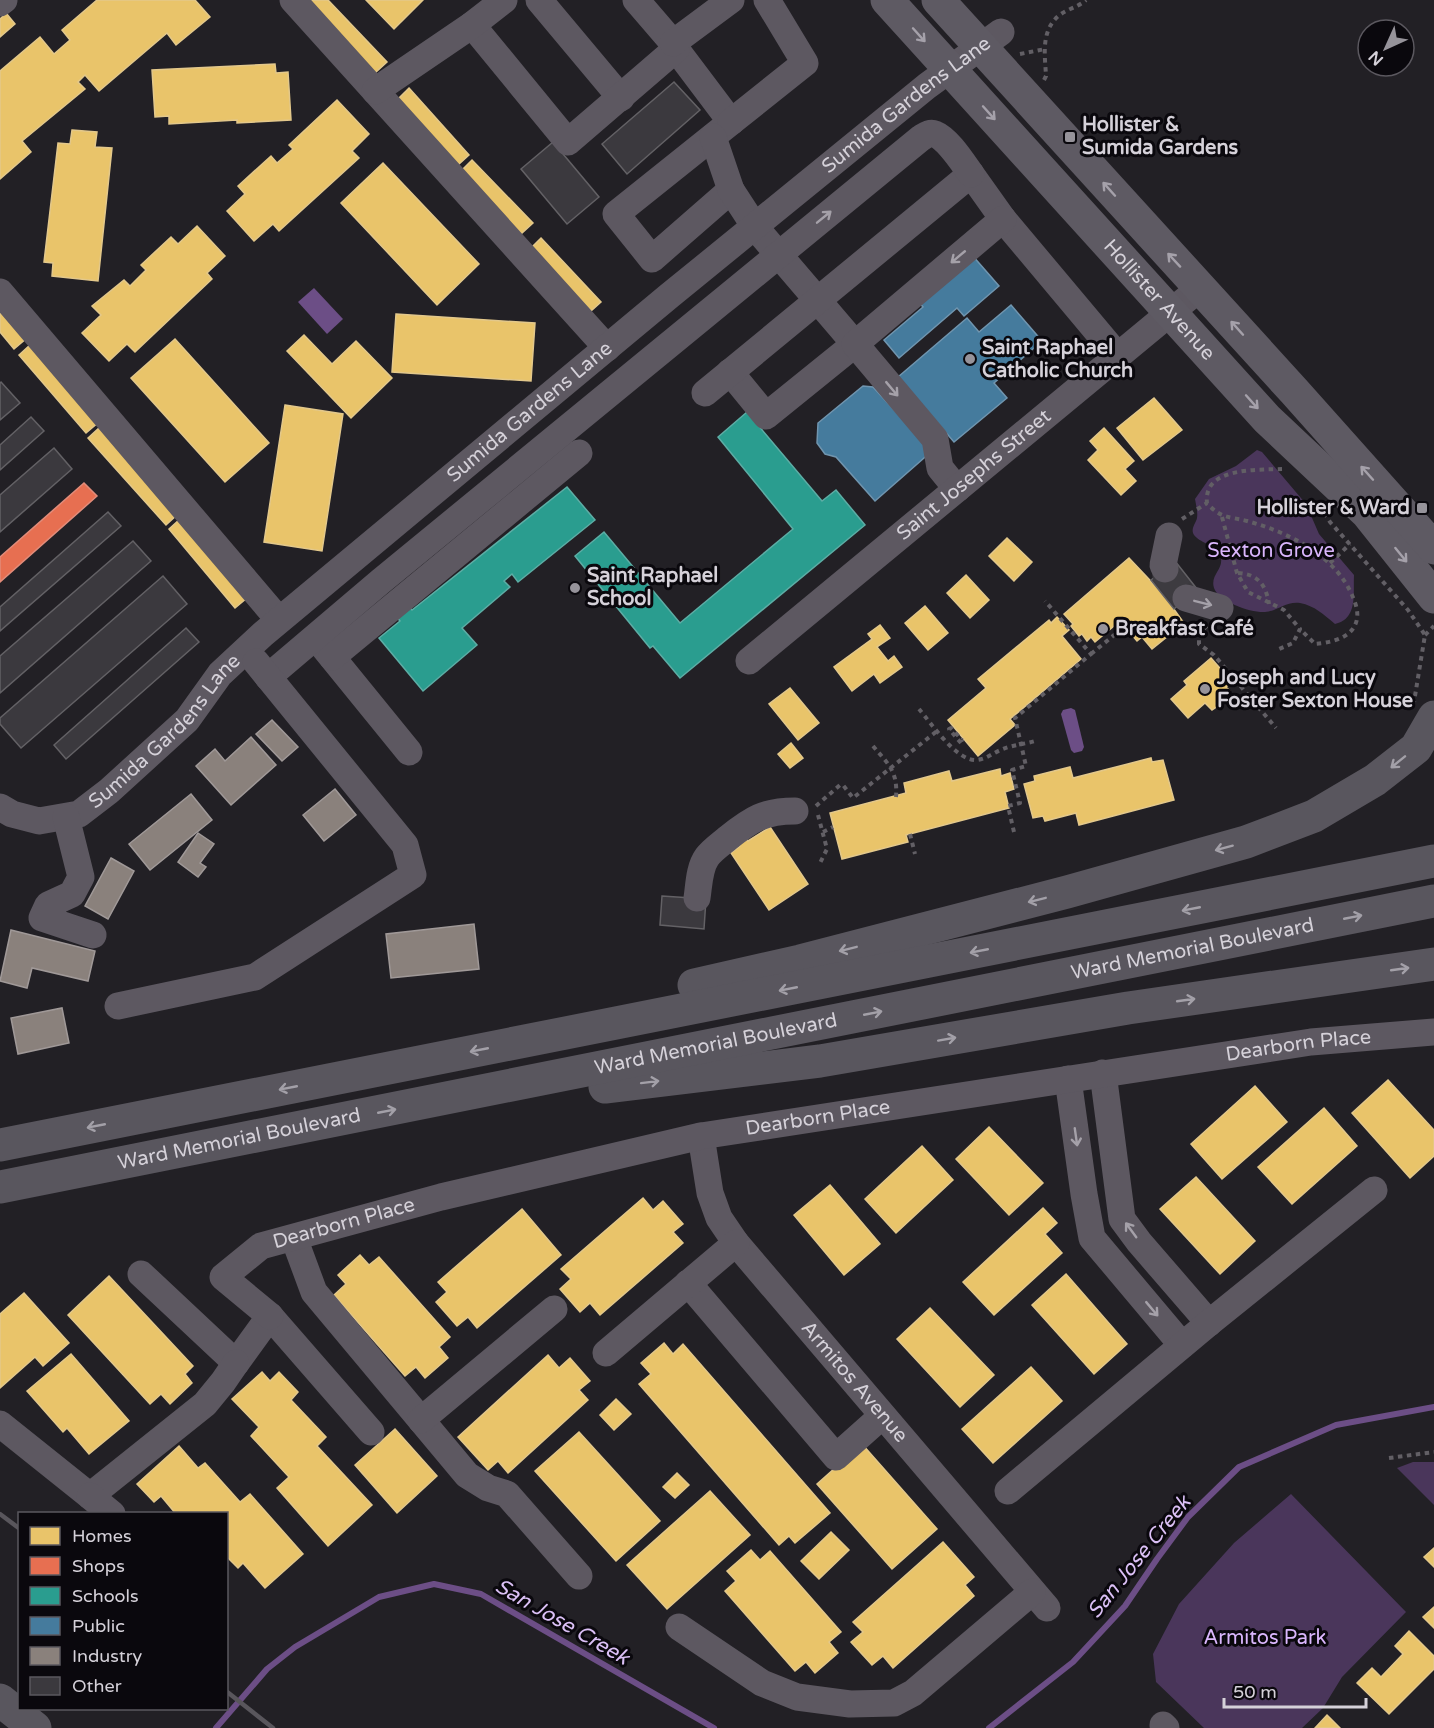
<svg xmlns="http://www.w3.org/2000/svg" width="1434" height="1728" font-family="'Varela Round',sans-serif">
	<rect width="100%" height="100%" fill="#222025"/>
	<!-- green -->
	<g fill="#4a365b">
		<path d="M 1257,450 L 1262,452 L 1306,504 L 1319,534 L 1354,575 C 1353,594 1358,619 1335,624 C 1323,614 1315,606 1300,603 C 1286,601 1278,611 1265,612 C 1251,613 1219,602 1214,588 C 1210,575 1223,570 1221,558 C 1218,544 1202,545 1194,535 C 1190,529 1196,523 1197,518 C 1198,512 1196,505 1195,499 L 1209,479 L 1236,466 Z"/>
		<polygon points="1413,1462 1434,1462 1434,1505 1397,1468"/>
		<polygon points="1291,1494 1406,1612 1342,1677 1323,1708 1302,1728 1204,1728 1156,1682 1153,1654 1179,1604 1234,1543"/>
	</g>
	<!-- water -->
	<g fill="#6c4e86">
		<polygon points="314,288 343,319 327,334 298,302"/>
		<polygon points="1071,708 1075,710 1084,747 1082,751 1074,753 1071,750 1061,714 1063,710"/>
	</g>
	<!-- homes -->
	<g fill="#e9c46a" stroke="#e3c88b" stroke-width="1.5">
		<polygon points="97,0 195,0 210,17 176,45 167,33 99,91 85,75 78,82 85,89 22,141 31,152 0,179 0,71 40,37 54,54 70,40 62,30"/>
		<polygon points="307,0 328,0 387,62 375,73"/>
		<polygon points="366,0 423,0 394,29"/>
		<polygon points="6,13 15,24 0,37 0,19"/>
		<polygon points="275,64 276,73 288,72 291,120 237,123 237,120 169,124 169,116 155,117 152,70"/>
		<polygon points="409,88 469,155 458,165 398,99"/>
		<polygon points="337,100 369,134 352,151 359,158 279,231 273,224 254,241 227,211 245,194 238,186 271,156 277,163 293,149 289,145"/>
		<polygon points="72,130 97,132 95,147 112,148 98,281 52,276 53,263 44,262 58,143 70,144"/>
		<polygon points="472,160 533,223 521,234 461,171"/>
		<polygon points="383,163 479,264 437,305 341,203"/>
		<polygon points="197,226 225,256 207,273 212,279 135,352 127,344 109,361 82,333 101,315 92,306 124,280 130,286 146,270 141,265 171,237 178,244"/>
		<polygon points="541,238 601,302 591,311 531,248"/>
		<polygon points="0,308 27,338 14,349 0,332"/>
		<polygon points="396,314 535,323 531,381 392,372"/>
		<polygon points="304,335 332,364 356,341 392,378 351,418 287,351"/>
		<polygon points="175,339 269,443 225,482 131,378"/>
		<polygon points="31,344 99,422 86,433 19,355"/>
		<polygon points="1154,398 1182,430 1143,460 1117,428"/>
		<polygon points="285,405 343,414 322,551 264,542"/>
		<polygon points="100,427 178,514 166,525 88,438"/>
		<polygon points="1104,428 1134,461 1125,469 1136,481 1121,495 1088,460 1098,450 1090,441"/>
		<polygon points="180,519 247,598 235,608 169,529"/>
		<polygon points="1007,538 1032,562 1014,581 989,556"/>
		<polygon points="1129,558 1163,594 1184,623 1152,649 1142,637 1137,641 1120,621 1095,642 1091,637 1087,641 1082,634 1079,636 1071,626 1073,624 1064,614"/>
		<polygon points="966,575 989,600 970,618 947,593"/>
		<polygon points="925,606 948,633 928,650 905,623"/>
		<polygon points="1057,617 1069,630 1062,636 1081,659 1010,719 1015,725 978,756 948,720 986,688 978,679 1049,620 1051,623"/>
		<polygon points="880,625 890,638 877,647 888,661 894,656 902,667 880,683 874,674 852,691 834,667 872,639 868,634"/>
		<polygon points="1211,658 1232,682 1226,687 1230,691 1216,704 1218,706 1212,710 1205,703 1188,718 1171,699 1187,685 1184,681"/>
		<polygon points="790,688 819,723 798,740 769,704"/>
		<polygon points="791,743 803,758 790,768 778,754"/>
		<polygon points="1151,758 1152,762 1163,760 1174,800 1079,825 1076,813 1045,821 1043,816 1033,818 1024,784 1035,781 1034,776 1070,767 1073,778"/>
		<polygon points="1000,769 1001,776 1010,773 1014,789 1005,792 1009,808 906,835 908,842 842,859 830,813 906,793 904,783 949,771 952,781"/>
		<polygon points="770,827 808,884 769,910 731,853 740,846 738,843 745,837 748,841"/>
		<polygon points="1388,1080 1434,1130 1434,1156 1410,1178 1352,1113"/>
		<polygon points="1255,1086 1287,1122 1222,1179 1191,1144"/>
		<polygon points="1324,1108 1357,1146 1292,1204 1258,1167"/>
		<polygon points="989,1127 1043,1183 1009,1215 956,1159"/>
		<polygon points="922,1146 953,1180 896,1233 865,1199"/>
		<polygon points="1196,1177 1255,1241 1220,1274 1160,1209"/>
		<polygon points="830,1185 880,1244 844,1275 794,1215"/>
		<polygon points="643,1198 653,1210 663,1201 683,1224 673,1232 683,1243 600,1315 590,1303 580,1312 560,1289 571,1279 561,1269"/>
		<polygon points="1043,1208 1057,1223 1045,1234 1062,1253 994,1315 963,1282"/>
		<polygon points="522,1209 561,1255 477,1328 468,1317 457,1326 436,1302 447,1292 438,1282"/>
		<polygon points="360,1255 369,1265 379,1257 450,1337 439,1347 448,1358 425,1378 416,1367 405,1376 334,1295 346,1284 338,1275"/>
		<polygon points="1066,1274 1127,1344 1094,1374 1032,1305"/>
		<polygon points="109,1276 193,1366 185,1374 192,1383 170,1404 161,1394 150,1404 68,1315"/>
		<polygon points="24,1293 69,1343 43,1366 35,1357 0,1388 0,1314"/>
		<polygon points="930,1308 994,1375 960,1407 897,1339"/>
		<polygon points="664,1343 673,1354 683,1344 830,1513 795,1543 789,1536 779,1545 639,1384 651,1374 641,1363"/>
		<polygon points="71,1354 129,1421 89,1454 67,1428 63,1432 27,1391"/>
		<polygon points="548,1355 559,1368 570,1358 590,1381 579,1390 588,1400 508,1473 498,1461 488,1470 458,1437"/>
		<polygon points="1031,1367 1062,1401 993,1463 962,1429"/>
		<polygon points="262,1372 270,1381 279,1372 298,1392 291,1400 326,1437 317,1446 372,1505 328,1546 277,1488 289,1477 251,1436 259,1427 232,1399"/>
		<polygon points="616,1399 631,1414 614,1430 600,1415"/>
		<polygon points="395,1429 437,1476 397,1513 355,1465"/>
		<polygon points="579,1432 660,1521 616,1561 535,1471"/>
		<polygon points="862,1444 937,1529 892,1569 817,1484"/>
		<polygon points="179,1446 198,1468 205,1463 240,1502 250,1494 303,1554 265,1588 243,1563 238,1568 226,1556 226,1514 176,1514 161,1496 154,1502 137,1484"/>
		<polygon points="677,1473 689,1485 675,1498 663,1487"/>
		<polygon points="710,1491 750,1535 667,1609 627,1565"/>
		<polygon points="831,1532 849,1550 819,1579 801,1561"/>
		<polygon points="943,1542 974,1577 965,1585 974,1596 893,1668 883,1656 872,1665 851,1642 863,1632 853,1622"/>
		<polygon points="1434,1548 1434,1567 1424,1557"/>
		<polygon points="751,1550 760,1560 770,1551 841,1632 829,1642 838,1653 815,1673 806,1662 795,1671 725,1591 736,1581 727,1571"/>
		<polygon points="1434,1607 1434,1628 1423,1617"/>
		<polygon points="1409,1631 1434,1656 1434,1669 1389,1714 1357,1683 1372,1668 1381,1677 1403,1654 1395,1646"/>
		<polygon points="1327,1715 1340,1728 1315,1728"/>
	</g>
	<!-- shops -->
	<polygon fill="#e76f51" stroke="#e28c7a" stroke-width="1.5" points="84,483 97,496 0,582 0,557"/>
	<!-- schools -->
	<g fill="#2a9d8f" stroke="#5dada5" stroke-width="1.5">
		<polygon points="747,412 822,501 836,490 865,525 680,678 653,646 650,648 575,556 604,532 680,623 793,529 718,437"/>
		<polygon points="567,487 595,520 518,582 512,574 504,581 510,587 462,628 477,645 423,691 379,638 400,621 393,613 406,603 412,610"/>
	</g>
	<!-- public -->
	<g fill="#457b9d" stroke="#7095af" stroke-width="1.5">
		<polygon points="972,255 999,286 964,316 957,308 899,358 884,340 923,307 918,301"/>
		<polygon points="1011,305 1042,341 994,383 1007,398 954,442 898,377 967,318 979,332"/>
		<polygon points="863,386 873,387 932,451 875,501 836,457 825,454 817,443 818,423"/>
	</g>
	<!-- industry -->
	<g fill="#8a817c" stroke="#a09998" stroke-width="1.5">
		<polygon points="272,720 298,747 282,761 256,734"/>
		<polygon points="251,737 276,765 231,805 196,766 215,749 225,761"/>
		<polygon points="335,789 356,815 324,841 303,815"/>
		<polygon points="191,794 212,820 150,870 129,844"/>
		<polygon points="198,833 214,844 200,863 206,867 198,877 178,862"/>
		<polygon points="111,858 134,871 108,919 85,906"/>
		<polygon points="474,924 479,969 391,978 386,934"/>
		<polygon points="11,930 95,951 88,981 32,968 27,988 0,981"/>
		<polygon points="62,1008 69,1043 18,1054 11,1018"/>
	</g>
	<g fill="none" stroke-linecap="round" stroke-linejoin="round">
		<!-- stream -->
		<g stroke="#6c4e86" stroke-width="6">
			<polyline points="216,1728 267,1669 295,1647 379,1597 434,1584 481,1594 714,1728"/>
			<polyline points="989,1728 1073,1662 1125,1606 1157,1559 1188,1517 1239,1467 1336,1425 1434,1407"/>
		</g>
	</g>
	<!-- building -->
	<g fill="#3b393e" stroke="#636165" stroke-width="1.5">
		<polygon points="674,82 700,110 627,174 602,144"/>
		<polygon points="553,142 599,197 567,224 521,169"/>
		<polygon points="1,382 20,403 0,420 0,383"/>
		<polygon points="31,417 44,431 0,470 0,445"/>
		<polygon points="54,448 72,469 0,532 0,495"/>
		<polygon points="108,512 121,526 0,631 0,607"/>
		<polygon points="133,541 151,561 0,693 0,656"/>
		<polygon points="1175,561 1197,589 1174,609 1151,580"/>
		<polygon points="163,576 187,604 21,748 0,724 0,718"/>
		<polygon points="186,628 199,642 66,759 54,745"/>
		<polygon points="662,896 706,899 704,929 660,925"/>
	</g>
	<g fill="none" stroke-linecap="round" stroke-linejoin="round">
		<!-- minor-tunnel -->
		<polyline stroke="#3d3b40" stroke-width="27" stroke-dasharray="27 14" stroke-linecap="butt" points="1165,569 1166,575 1186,598"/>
		<!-- path -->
		<g stroke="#625f65" stroke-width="4" stroke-dasharray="4.5 4.5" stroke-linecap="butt">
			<polyline points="1020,54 1045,49"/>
			<path d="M 1044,80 L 1046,76 C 1045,55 1040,29 1061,14 C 1068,9 1078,7 1086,0"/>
			<path d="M 1282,469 C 1257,470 1203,467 1207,503 C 1221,519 1228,516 1247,521 C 1287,532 1334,554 1352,595 C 1356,604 1360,615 1355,625 C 1349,639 1328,643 1315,644 L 1300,629"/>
			<polyline points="1320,505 1330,522 1408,610 1425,635 1414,702"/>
			<polyline points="1222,517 1237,573 1248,592 1284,610 1300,629 1293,643 1279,649"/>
			<polyline points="1182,519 1207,503"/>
			<polyline points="1330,563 1350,544"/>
			<path d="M 1238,573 C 1258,574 1266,585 1269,604"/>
			<polyline points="1207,626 1199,633 1199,644 1214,655 1276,728"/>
			<polyline points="1425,635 1434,626"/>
			<polyline points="1091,654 1124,627"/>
			<path d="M 919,709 C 931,723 957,762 977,760 C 987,759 994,752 1003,749 C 1013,745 1025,744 1035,741"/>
			<polyline points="961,743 949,729 951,728 962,740 963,739"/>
			<path d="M 873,746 C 888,764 898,771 896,797"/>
			<polyline points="816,806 840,785 843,785 853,798 937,731"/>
			<polyline points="818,815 827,849 819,865"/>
			<polyline points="823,832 833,827"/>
			<polyline points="1014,832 1008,806 1020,803 1012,770 1026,766 1015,718 1091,654 1045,601"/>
			<polyline points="910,834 915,854"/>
			<polyline points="1389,1458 1434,1452"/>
		</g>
		<!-- minor -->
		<g stroke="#5d5861" stroke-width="27">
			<polyline points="293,0 607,348"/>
			<polyline points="539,0 621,98"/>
			<polyline points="636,0 673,43 676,49 731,122 616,214 652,259 731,190"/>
			<polyline points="0,3 4,0"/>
			<polyline points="472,25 568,142 676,49"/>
			<polyline points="673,43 731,0"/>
			<polyline points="375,91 472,25 504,0"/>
			<polyline points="731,122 805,63 767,0"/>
			<polyline points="713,137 731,190 755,227 855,344 766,416 730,372"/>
			<polyline points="0,292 279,620"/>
			<polyline points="705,393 971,174 1003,219 1117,355"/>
			<polyline points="957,489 940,468 935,439 855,344 1003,219"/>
			<polyline points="1165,569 1163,565 1169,536"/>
			<polyline points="1186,598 1220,608"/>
			<polyline points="322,645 409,752"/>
			<polyline points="332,657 579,453"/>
			<path id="s1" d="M 749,661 L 1200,288"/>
			<path d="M 268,677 L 381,581 L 921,138 C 926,135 930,132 935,134 C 948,139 963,163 971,174"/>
			<path id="s2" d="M 0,807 L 12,814 L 39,821 L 79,814 L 109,791 L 187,720 L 220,674 L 263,634 L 669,296 L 927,86 L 1001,32"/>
			<polyline points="66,817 81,877 72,894 48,905 42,918 93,935"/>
			<path d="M 697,898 C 699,885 699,868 707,857 C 712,850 721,844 728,838 C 752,819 764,811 795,811"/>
			<polyline points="118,1006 255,977 413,875 405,845 256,662"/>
			<polyline points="1103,1073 1122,1219 1139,1242 1209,1323"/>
			<polyline points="1068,1079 1084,1194 1092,1238 1182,1345"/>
			<path id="s3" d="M 701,1136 L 710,1193 L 719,1218 L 736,1243 L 1047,1608"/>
			<polyline points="294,1238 314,1292 467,1475 488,1488 507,1494 579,1576"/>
			<polyline points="141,1274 236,1363 270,1316 371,1432"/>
			<polyline points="688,1283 836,1457 882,1416"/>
			<path id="s4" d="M 270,1316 L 223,1277 L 261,1246 L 441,1197 L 701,1136 L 1311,1042 L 1434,1032"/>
			<polyline points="606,1353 736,1243"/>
			<polyline points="421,1420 554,1309"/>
			<polyline points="0,1424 90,1496 205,1404 223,1382 236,1363"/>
			<polyline points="1008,1491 1209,1323 1374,1190"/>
			<polyline points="90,1496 112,1514"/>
			<polyline points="679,1627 762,1683 797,1697 850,1704 894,1703 913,1693 1032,1592"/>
			<polyline points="1163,1725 1166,1728"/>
		</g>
		<!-- major -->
		<g stroke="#5e5a63" stroke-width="33">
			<path id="s5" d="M 887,0 L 1267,419 L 1367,513 L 1434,597"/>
			<polyline points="938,0 1294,391 1434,548"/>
		</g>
		<!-- highway -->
		<g stroke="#59565e" stroke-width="33">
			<polyline points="694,985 800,961 1067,892 1246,842 1314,816 1375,780 1416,748 1434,717"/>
			<polyline points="605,1087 820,1061 1128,1008 1434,964"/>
			<polyline points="0,1145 1434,861"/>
			<path id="s6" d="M 0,1187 L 1434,901"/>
			<polyline points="0,1700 35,1728"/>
		</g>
		<!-- rail -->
		<g stroke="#59565c" stroke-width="4.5">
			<polyline points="0,1514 20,1529"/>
			<polyline points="226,1691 273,1728"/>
		</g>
	</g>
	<!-- one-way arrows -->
	<defs><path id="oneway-shaft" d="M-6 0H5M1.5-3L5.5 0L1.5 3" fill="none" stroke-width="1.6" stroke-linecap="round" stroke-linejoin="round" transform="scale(1.5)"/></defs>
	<g stroke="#a5a1aa">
		<use href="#oneway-shaft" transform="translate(919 35) rotate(48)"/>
		<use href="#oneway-shaft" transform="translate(989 113) rotate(48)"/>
		<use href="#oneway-shaft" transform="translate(1109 189) rotate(-132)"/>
		<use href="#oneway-shaft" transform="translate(1174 260) rotate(-133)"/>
		<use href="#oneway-shaft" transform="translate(1237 328) rotate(-132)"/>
		<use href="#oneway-shaft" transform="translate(1252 402) rotate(48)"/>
		<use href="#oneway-shaft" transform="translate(1367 473) rotate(-132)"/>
		<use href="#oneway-shaft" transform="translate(1401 555) rotate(51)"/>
	</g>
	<g stroke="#a5a1a9">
		<use href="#oneway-shaft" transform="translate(824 217) rotate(-39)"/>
		<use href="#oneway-shaft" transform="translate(958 257) rotate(140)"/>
		<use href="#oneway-shaft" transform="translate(892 389) rotate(50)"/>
		<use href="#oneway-shaft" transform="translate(1203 603) rotate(14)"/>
		<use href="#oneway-shaft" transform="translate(1076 1137) rotate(82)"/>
		<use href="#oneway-shaft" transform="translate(1131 1230) rotate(-126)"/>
		<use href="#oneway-shaft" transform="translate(1152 1309) rotate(50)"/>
	</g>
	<g stroke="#a3a0a8">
		<use href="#oneway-shaft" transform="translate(1398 762) rotate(141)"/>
		<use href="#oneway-shaft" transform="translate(1224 848) rotate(165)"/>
		<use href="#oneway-shaft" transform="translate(1037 900) rotate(166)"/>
		<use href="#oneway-shaft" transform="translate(1191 909) rotate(169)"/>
		<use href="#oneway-shaft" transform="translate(1353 917) rotate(-11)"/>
		<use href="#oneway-shaft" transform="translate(848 949) rotate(166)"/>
		<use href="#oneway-shaft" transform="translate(979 951) rotate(169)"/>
		<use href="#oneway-shaft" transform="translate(1400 969) rotate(-8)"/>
		<use href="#oneway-shaft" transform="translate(788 989) rotate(169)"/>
		<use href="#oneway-shaft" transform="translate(1186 1000) rotate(-8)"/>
		<use href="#oneway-shaft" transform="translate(873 1013) rotate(-11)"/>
		<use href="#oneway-shaft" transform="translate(947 1039) rotate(-10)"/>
		<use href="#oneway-shaft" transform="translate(479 1050) rotate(169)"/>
		<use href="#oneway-shaft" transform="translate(650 1082) rotate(-7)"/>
		<use href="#oneway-shaft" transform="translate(288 1088) rotate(169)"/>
		<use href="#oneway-shaft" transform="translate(387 1111) rotate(-11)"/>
		<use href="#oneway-shaft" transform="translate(96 1126) rotate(169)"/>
	</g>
	<!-- markers -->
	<g fill="#96939a" stroke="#0a080d" stroke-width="2">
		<rect x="1064" y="131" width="12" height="12" rx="3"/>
		<circle cx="970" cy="359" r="6"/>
		<rect x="1416" y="502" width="12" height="12" rx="3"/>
		<circle cx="575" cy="588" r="6"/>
		<circle cx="1103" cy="629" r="6"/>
		<circle cx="1205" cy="689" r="6"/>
	</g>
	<g text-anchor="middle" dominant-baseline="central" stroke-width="6" stroke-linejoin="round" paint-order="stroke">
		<!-- street labels -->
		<g font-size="20" fill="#d5d1d9" stroke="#0a080d">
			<text stroke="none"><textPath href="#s2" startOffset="1174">Sumida Gardens Lane</textPath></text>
			<text stroke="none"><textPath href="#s5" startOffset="405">Hollister Avenue</textPath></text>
			<text stroke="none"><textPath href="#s2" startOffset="688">Sumida Gardens Lane</textPath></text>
			<text stroke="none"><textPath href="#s1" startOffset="292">Saint Josephs Street</textPath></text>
			<text stroke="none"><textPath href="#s2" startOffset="202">Sumida Gardens Lane</textPath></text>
			<text stroke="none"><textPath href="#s6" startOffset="1216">Ward Memorial Boulevard</textPath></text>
			<text stroke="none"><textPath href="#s6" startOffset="730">Ward Memorial Boulevard</textPath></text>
			<text stroke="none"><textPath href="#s4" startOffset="1168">Dearborn Place</textPath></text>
			<text stroke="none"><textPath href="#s4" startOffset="682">Dearborn Place</textPath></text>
			<text stroke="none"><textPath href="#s6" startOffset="244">Ward Memorial Boulevard</textPath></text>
			<text stroke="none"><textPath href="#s4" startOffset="196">Dearborn Place</textPath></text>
			<text stroke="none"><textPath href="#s3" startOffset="297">Armitos Avenue</textPath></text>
		</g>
		<!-- poi labels -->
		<g font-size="20" font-weight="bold" fill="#d5d1d9" stroke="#0a080d" text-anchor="start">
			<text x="1082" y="125">Hollister &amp;<tspan x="1082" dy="23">Sumida Gardens</tspan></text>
			<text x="982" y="348">Saint Raphael<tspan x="982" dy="23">Catholic Church</tspan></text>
			<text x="1410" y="508" text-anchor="end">Hollister &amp; Ward</text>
			<text x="587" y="576">Saint Raphael<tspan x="587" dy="23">School</tspan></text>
			<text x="1115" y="629">Breakfast Café</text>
			<text x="1217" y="678">Joseph and Lucy<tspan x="1217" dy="23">Foster Sexton House</tspan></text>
		</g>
		<!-- park labels -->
		<g font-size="20" fill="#dab6fd" stroke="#0a080d">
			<text x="1271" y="551">Sexton Grove</text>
			<text x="1265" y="1638">Armitos Park</text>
		</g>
		<!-- water labels -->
		<g font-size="21" font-style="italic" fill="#dbc0f6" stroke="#0a080d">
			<text transform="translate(1139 1557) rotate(-51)">San Jose Creek</text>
			<text transform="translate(562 1622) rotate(30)">San Jose Creek</text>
		</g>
	</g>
	<!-- legend -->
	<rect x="18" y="1512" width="210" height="198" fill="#0a080d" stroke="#5b585f" stroke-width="1.5"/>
	<rect x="30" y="1527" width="30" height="18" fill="#e9c46a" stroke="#5b585f" stroke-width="1.5"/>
	<text x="72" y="1542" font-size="18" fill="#d5d1d9">Homes</text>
	<rect x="30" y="1557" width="30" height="18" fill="#e76f51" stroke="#5b585f" stroke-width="1.5"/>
	<text x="72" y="1572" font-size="18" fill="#d5d1d9">Shops</text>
	<rect x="30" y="1587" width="30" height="18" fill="#2a9d8f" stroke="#5b585f" stroke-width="1.5"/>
	<text x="72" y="1602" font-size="18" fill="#d5d1d9">Schools</text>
	<rect x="30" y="1617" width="30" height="18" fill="#457b9d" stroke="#5b585f" stroke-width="1.5"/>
	<text x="72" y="1632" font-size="18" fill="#d5d1d9">Public</text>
	<rect x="30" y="1647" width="30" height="18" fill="#8a817c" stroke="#5b585f" stroke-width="1.5"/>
	<text x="72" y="1662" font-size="18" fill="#d5d1d9">Industry</text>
	<rect x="30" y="1677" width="30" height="18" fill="#3b393e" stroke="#5b585f" stroke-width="1.5"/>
	<text x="72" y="1692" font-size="18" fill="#d5d1d9">Other</text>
	<!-- north arrow -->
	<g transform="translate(1386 48) rotate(225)"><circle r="28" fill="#0a080d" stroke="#5b585f" stroke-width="1.5"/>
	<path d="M0-4.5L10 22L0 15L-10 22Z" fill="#96939a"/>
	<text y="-9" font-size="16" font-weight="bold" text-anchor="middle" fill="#d5d1d9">N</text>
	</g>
	<!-- scale -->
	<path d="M1224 1698v9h142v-9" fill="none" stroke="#d5d1d9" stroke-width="3"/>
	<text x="1233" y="1698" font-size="18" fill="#d5d1d9" stroke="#0a080d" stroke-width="4.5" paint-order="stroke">50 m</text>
</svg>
